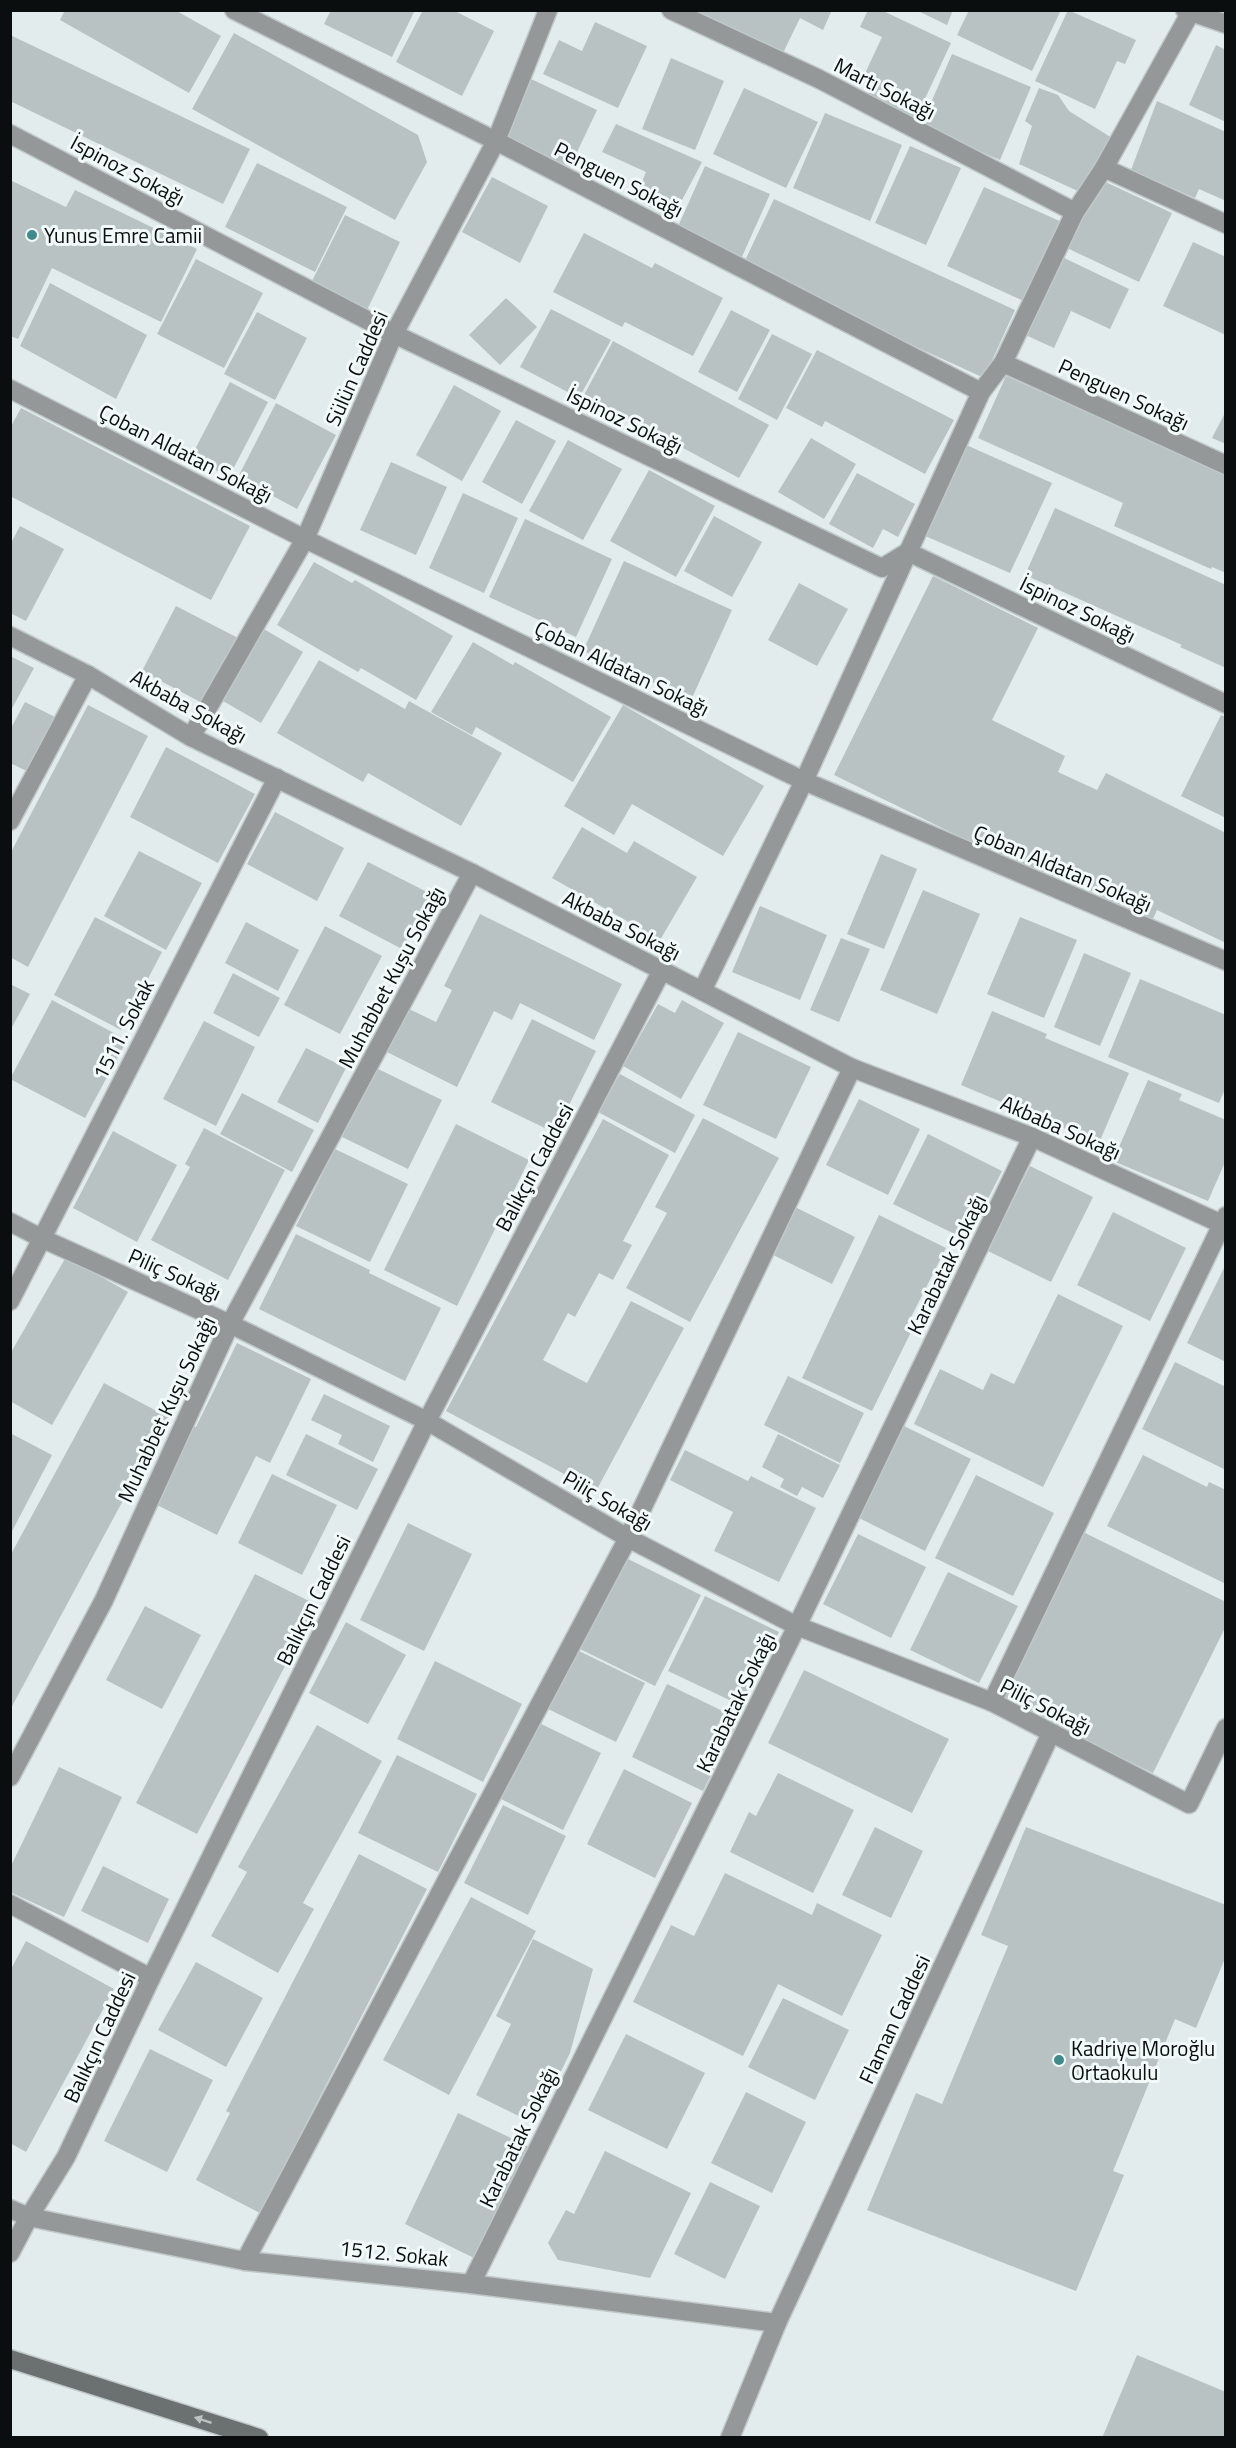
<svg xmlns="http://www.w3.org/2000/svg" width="1236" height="2448" font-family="'Titillium Web',sans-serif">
	<rect width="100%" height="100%" fill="#e3ecec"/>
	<!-- building -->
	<g fill="#b9c2c2">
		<polygon points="65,10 175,10 221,36 189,93 60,20"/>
		<polygon points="331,10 415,10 392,57 324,24"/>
		<polygon points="423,10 453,10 494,31 462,96 396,62"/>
		<polygon points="695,10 832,10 823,30 800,18 783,53"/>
		<polygon points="868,10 881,10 951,43 915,120 867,97 872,87 861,82 882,37 860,27"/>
		<polygon points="916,10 953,10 947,25"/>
		<polygon points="969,10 1061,10 1032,71 957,35"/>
		<polygon points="1068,10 1136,40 1125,64 1117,61 1095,109 1035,81"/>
		<polygon points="595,22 647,46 618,108 543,74 559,40 582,51"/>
		<polygon points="234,33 418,135 427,162 395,220 192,109"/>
		<polygon points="10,35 250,149 223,204 10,101"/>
		<polygon points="1216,45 1226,50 1226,122 1189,105"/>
		<polygon points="952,54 1031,87 1000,160 921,126"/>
		<polygon points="671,58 724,81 695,150 642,129"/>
		<polygon points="531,79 597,110 570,167 504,137"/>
		<polygon points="744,88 818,122 786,188 713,154"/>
		<polygon points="1039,88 1058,95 1069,111 1112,138 1082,193 1019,164 1032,126 1025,121"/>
		<polygon points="1157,101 1226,132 1226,201 1199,189 1195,198 1131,170"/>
		<polygon points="825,113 902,145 870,221 793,188"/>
		<polygon points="616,124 702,162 672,219 635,199 646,172 602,152"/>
		<polygon points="910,146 961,168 926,245 875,223"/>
		<polygon points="257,163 347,207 315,272 225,227"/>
		<polygon points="705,166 770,194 741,259 676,231"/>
		<polygon points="492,177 548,206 520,263 462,232"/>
		<polygon points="1099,179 1172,213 1139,282 1067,248"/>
		<polygon points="10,180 66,207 75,190 197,249 161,322 52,268 18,339 10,336"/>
		<polygon points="984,187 1064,223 1028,303 947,266"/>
		<polygon points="774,199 1015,310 984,378 742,267"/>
		<polygon points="345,215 400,242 367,310 311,283"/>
		<polygon points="584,233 652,268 655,263 723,298 693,356 625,322 622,327 553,292"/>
		<polygon points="1193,242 1226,257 1226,335 1163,306"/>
		<polygon points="1058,255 1129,289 1110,329 1071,311 1054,348 1021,333"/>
		<polygon points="196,259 263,293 224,368 157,334"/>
		<polygon points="50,283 147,335 116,399 20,346"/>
		<polygon points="506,298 537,327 500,365 469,335"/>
		<polygon points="551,309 611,340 579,398 520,367"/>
		<polygon points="731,310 770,330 737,392 698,372"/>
		<polygon points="257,312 307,338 275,400 224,374"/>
		<polygon points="772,334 812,354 777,420 738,399"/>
		<polygon points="613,341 769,425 739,478 584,395"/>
		<polygon points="817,350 954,420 925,474 825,421 822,427 786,408"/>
		<polygon points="1006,376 1226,474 1226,573 1212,567 1211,569 1114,526 1123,503 978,438"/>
		<polygon points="230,382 268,402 229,477 191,457"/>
		<polygon points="454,385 501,411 462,481 416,455"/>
		<polygon points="276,403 336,435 297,509 238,477"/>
		<polygon points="21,408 250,526 211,600 10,496 10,428"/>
		<polygon points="1226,411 1226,444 1212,438"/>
		<polygon points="516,420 556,441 522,504 482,482"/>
		<polygon points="811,438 856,464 824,519 778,492"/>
		<polygon points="568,440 622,469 583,540 529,511"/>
		<polygon points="964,444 1052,483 1010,573 923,535"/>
		<polygon points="391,462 447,487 416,555 360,530"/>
		<polygon points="649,470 715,506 676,577 610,541"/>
		<polygon points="857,473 915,504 898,537 883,529 873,548 829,524"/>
		<polygon points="463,493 518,518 484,593 429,568"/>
		<polygon points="1055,508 1226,585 1226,668 1180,647 1182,645 1025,575"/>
		<polygon points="714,516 762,542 732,597 684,571"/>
		<polygon points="525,519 612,559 576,637 489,597"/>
		<polygon points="20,526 64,549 26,621 10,613 10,545"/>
		<polygon points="624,561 732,610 691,700 583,651"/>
		<polygon points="314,562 352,583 355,580 453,636 416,700 361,668 358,672 277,625"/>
		<polygon points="933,576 1038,628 992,720 1065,756 1058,772 1097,790 1106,773 1226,833 1226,943 1157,910 1152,921 1056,874 1052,882 834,775"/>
		<polygon points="799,583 848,609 817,666 768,640"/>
		<polygon points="176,606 240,639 206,705 142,671"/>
		<polygon points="257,625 303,652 261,723 216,697"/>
		<polygon points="473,642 513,665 515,662 611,717 573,782 476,727 472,735 431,712"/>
		<polygon points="10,656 34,668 10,712"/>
		<polygon points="319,660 405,709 409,701 502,753 461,826 368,773 363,782 277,733"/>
		<polygon points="25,702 61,720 33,774 10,763 10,730"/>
		<polygon points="88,705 148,736 28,967 10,957 10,854"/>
		<polygon points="623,705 764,786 723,856 632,804 614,835 564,806"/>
		<polygon points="1221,715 1226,717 1226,818 1181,796"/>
		<polygon points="166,747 255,794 218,863 130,817"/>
		<polygon points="275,812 344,848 317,901 247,864"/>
		<polygon points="582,827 627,853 634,841 697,877 660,940 552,878"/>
		<polygon points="139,851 202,883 166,950 104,916"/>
		<polygon points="881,854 917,869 884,949 847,934"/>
		<polygon points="368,862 431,894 402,949 339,916"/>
		<polygon points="923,890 980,914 937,1014 880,990"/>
		<polygon points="760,906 827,935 800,1000 732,972"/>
		<polygon points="480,914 622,984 594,1040 520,1003 512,1020 494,1011 457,1087 383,1050 405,1007 436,1022 452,990 444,986"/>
		<polygon points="95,917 162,952 121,1030 54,995"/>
		<polygon points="1020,917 1077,940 1044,1018 987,994"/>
		<polygon points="246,922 299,950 278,991 225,963"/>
		<polygon points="325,926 382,956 340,1034 284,1005"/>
		<polygon points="841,938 870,949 839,1022 810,1010"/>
		<polygon points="1084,953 1131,973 1100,1046 1054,1027"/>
		<polygon points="233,973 280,998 259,1037 213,1013"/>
		<polygon points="1140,979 1226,1015 1226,1087 1219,1103 1108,1057"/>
		<polygon points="10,984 30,994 10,1031"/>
		<polygon points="52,1000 127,1040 85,1118 10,1079"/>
		<polygon points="682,1000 724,1023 681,1099 623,1066 658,1004 675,1013"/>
		<polygon points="992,1011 1047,1034 1045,1038 1129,1073 1099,1143 961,1085"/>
		<polygon points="532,1019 596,1051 555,1133 491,1102"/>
		<polygon points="204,1021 255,1047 216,1126 163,1099"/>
		<polygon points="738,1032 811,1067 776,1139 703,1105"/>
		<polygon points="306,1048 346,1068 318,1123 277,1102"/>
		<polygon points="376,1068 442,1100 408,1169 342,1137"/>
		<polygon points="620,1074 695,1115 675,1153 598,1112"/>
		<polygon points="1148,1080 1182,1094 1179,1100 1226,1120 1226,1160 1208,1201 1113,1161"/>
		<polygon points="242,1093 314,1130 292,1172 220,1134"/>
		<polygon points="859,1099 920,1129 888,1195 826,1165"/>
		<polygon points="703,1118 779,1158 690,1322 626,1288 667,1213 655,1207"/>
		<polygon points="603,1119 669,1155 623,1241 632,1245 613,1280 599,1273 575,1317 568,1313 543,1360 587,1383 631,1301 684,1328 596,1491 446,1411"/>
		<polygon points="456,1124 529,1160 457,1306 384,1270"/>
		<polygon points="204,1128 285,1170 228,1280 151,1240 190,1167 185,1164"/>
		<polygon points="113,1131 177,1165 137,1242 73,1208"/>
		<polygon points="928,1134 1002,1171 967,1240 893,1204"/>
		<polygon points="335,1149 408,1184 370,1262 296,1226"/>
		<polygon points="1030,1166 1093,1197 1051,1282 988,1251"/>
		<polygon points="789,1204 855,1237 832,1284 765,1251"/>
		<polygon points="1113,1212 1186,1248 1150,1321 1077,1285"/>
		<polygon points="879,1215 946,1248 906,1327 912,1330 872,1411 802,1378"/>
		<polygon points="296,1234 370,1270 369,1273 441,1308 405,1381 259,1309"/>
		<polygon points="66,1257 128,1292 52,1425 10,1401 10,1354"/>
		<polygon points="1226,1264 1226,1362 1187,1343"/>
		<polygon points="1058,1294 1123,1326 1043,1487 914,1424 940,1369 983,1390 991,1373 1014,1384"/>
		<polygon points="237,1343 311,1379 270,1463 256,1456 217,1535 151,1502 190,1424 196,1427"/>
		<polygon points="1175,1362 1226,1387 1226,1470 1142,1429"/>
		<polygon points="788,1376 864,1413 840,1463 764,1425"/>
		<polygon points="104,1383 168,1417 10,1710 10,1556"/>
		<polygon points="324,1394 390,1426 373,1462 338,1444 342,1435 311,1420"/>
		<polygon points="898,1423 971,1459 925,1551 853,1515"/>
		<polygon points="10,1433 52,1455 10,1535"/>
		<polygon points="306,1434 378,1469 357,1510 286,1475"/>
		<polygon points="778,1434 840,1465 823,1498 802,1487 797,1496 780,1487 784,1479 762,1467"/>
		<polygon points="685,1450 748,1481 751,1476 816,1508 779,1582 714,1551 733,1512 670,1480"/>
		<polygon points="1143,1455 1207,1487 1209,1482 1226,1490 1226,1584 1107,1526"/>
		<polygon points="272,1474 337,1505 302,1575 238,1543"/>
		<polygon points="976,1475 1054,1513 1013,1596 935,1558"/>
		<polygon points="408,1523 472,1554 424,1651 360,1620"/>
		<polygon points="1083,1532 1226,1602 1226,1626 1153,1773 1001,1699"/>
		<polygon points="858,1534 926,1567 891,1638 823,1604"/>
		<polygon points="624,1557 701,1595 655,1686 578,1648"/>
		<polygon points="948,1572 1018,1606 979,1683 910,1650"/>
		<polygon points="255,1574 317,1605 197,1834 136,1803"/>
		<polygon points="705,1596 779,1632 742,1706 668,1671"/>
		<polygon points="145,1606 201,1635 162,1709 106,1680"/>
		<polygon points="346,1622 406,1655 368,1724 309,1693"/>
		<polygon points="577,1650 645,1683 616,1742 548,1709"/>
		<polygon points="435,1661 522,1704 483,1782 397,1739"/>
		<polygon points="804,1670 949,1739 912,1813 768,1743"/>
		<polygon points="667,1684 739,1719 703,1791 632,1757"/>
		<polygon points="535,1721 601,1753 563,1830 497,1797"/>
		<polygon points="317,1725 382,1761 303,1903 314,1909 278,1973 211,1936 247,1872 238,1867"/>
		<polygon points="397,1755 477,1794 438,1872 358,1833"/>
		<polygon points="59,1767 122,1797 64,1917 10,1892 10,1868"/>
		<polygon points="624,1769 692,1803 655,1878 587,1844"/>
		<polygon points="778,1773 854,1810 813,1893 730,1852 749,1812 756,1816"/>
		<polygon points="503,1805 566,1836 528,1915 464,1883"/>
		<polygon points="875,1827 923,1851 891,1918 842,1895"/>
		<polygon points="1026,1827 1226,1905 1226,1956 1196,2028 1175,2019 1113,2171 1124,2175 1076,2291 867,2210 916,2093 942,2104 1008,1946 981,1935"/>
		<polygon points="359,1854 427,1889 260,2213 196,2180 230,2113 226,2111"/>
		<polygon points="103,1866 169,1899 148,1943 81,1911"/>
		<polygon points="725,1873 812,1915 817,1903 882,1935 842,2016 778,1984 743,2056 633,2002 671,1925 694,1936"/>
		<polygon points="471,1897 536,1931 449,2095 383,2060"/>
		<polygon points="533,1939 593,1969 570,2053 535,2124 476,2095 511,2024 496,2016"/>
		<polygon points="26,1941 114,1989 26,2152 10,2143 10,1971"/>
		<polygon points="196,1962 263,1998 226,2067 158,2030"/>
		<polygon points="783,1998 849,2030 815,2100 748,2067"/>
		<polygon points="626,2034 705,2073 667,2149 588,2110"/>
		<polygon points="150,2049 213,2080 167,2172 104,2141"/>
		<polygon points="746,2092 806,2122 772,2193 711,2163"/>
		<polygon points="458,2113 532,2148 478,2260 405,2224"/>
		<polygon points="605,2151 691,2193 650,2278 558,2260 548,2243 566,2210 574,2214"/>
		<polygon points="710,2182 760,2206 725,2279 674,2254"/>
		<polygon points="1137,2355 1226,2392 1226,2438 1102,2438"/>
	</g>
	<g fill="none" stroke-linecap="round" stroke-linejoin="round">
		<!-- street casing -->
		<g stroke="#c0c8c8" stroke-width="21">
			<g id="street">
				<polyline points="234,10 496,141 981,392"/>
				<polyline points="671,10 819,79 1075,212"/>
				<polyline points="1185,10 1226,24"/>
				<polyline points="10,134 394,334 882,568 908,552 1226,704"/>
				<polyline points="1104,168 1226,224"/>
				<polyline points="1003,363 1226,465"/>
				<polyline points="10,389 305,539 804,781 1226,961"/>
				<polyline points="10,636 88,675 191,737 472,873 852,1068 1032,1137 1226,1226"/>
				<polyline points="191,737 305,539 394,334 496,141 548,10"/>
				<polyline points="10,821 88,675"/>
				<polyline points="702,991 804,781 981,392 1003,363 1075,212 1104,168 1192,10"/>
				<polyline points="10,1222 41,1238 230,1324 427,1421 628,1538 797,1626 992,1702 1189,1804 1226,1728"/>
				<polyline points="10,1301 277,778"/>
				<polyline points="992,1702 1226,1216"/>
				<polyline points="10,1777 104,1600 230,1324 472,873"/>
				<polyline points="10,1904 151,1978"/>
				<polyline points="10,2209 29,2217 245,2261 471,2284 777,2323"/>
				<polyline points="10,2253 29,2217 66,2157 151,1978 427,1421 662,970"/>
				<polyline points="245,2261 628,1538 852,1068"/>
				<polyline points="471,2284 797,1626 1032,1137"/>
				<polyline points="730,2438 777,2323 1051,1733"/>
			</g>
		</g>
		<!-- secondary casing -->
		<g stroke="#c0c8c8" stroke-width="21">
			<polyline id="secondary" points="10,2359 259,2438"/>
		</g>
		<!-- street -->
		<use href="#street" stroke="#949898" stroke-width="18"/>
		<!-- secondary -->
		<use href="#secondary" stroke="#6b7170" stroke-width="18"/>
	</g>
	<!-- one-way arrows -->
	<defs><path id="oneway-solid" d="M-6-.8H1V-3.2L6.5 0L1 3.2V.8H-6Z" transform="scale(1.5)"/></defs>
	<use fill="#bbc3c2" href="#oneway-solid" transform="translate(203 2420) rotate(-162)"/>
	<!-- markers -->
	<g fill="#428a89" stroke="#f1f9f9" stroke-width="2">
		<circle cx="32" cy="235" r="6"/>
		<circle cx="1059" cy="2060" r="6"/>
	</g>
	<g text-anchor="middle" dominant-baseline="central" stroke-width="6" stroke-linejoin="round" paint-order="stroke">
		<!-- street labels -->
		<g font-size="21" fill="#0b0e0e" stroke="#f1f9f9">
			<text transform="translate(885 88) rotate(27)">Martı Sokağı</text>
			<text transform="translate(128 170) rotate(28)">İspinoz Sokağı</text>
			<text transform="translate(619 179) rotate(27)">Penguen Sokağı</text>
			<text transform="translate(356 368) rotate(-66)">Sülün Caddesi</text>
			<text transform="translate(1124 394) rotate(25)">Penguen Sokağı</text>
			<text transform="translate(625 420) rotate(26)">İspinoz Sokağı</text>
			<text transform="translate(186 453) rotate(27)">Çoban Aldatan Sokağı</text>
			<text transform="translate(1078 609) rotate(26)">İspinoz Sokağı</text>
			<text transform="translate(622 668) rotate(26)">Çoban Aldatan Sokağı</text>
			<text transform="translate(189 706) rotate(29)">Akbaba Sokağı</text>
			<text transform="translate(1063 868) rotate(23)">Çoban Aldatan Sokağı</text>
			<text transform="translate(622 925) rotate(27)">Akbaba Sokağı</text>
			<text transform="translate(391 977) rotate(-62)">Muhabbet Kuşu Sokağı</text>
			<text transform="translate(123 1029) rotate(-63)">1511. Sokak</text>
			<text transform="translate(1061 1127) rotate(24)">Akbaba Sokağı</text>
			<text transform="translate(534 1167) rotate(-62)">Balıkçın Caddesi</text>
			<text transform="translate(946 1264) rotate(-64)">Karabatak Sokağı</text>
			<text transform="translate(175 1274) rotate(24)">Piliç Sokağı</text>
			<text transform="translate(166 1409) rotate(-65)">Muhabbet Kuşu Sokağı</text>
			<text transform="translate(608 1500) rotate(30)">Piliç Sokağı</text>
			<text transform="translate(313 1600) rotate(-64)">Balıkçın Caddesi</text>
			<text transform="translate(735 1702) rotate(-64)">Karabatak Sokağı</text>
			<text transform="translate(1046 1706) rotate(27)">Piliç Sokağı</text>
			<text transform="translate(894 2019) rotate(-65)">Flaman Caddesi</text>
			<text transform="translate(99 2037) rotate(-65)">Balıkçın Caddesi</text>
			<text transform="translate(518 2137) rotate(-64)">Karabatak Sokağı</text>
			<text transform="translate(394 2253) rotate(6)">1512. Sokak</text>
		</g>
		<!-- poi labels -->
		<g font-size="21" fill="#0b0e0e" stroke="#f1f9f9" text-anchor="start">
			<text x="44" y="235">Yunus Emre Camii</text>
			<text x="1071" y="2048">Kadriye Moroğlu<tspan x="1071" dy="24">Ortaokulu</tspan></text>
		</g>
	</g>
	<!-- border -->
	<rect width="1236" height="2448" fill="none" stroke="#0b0e0e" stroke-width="24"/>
</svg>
